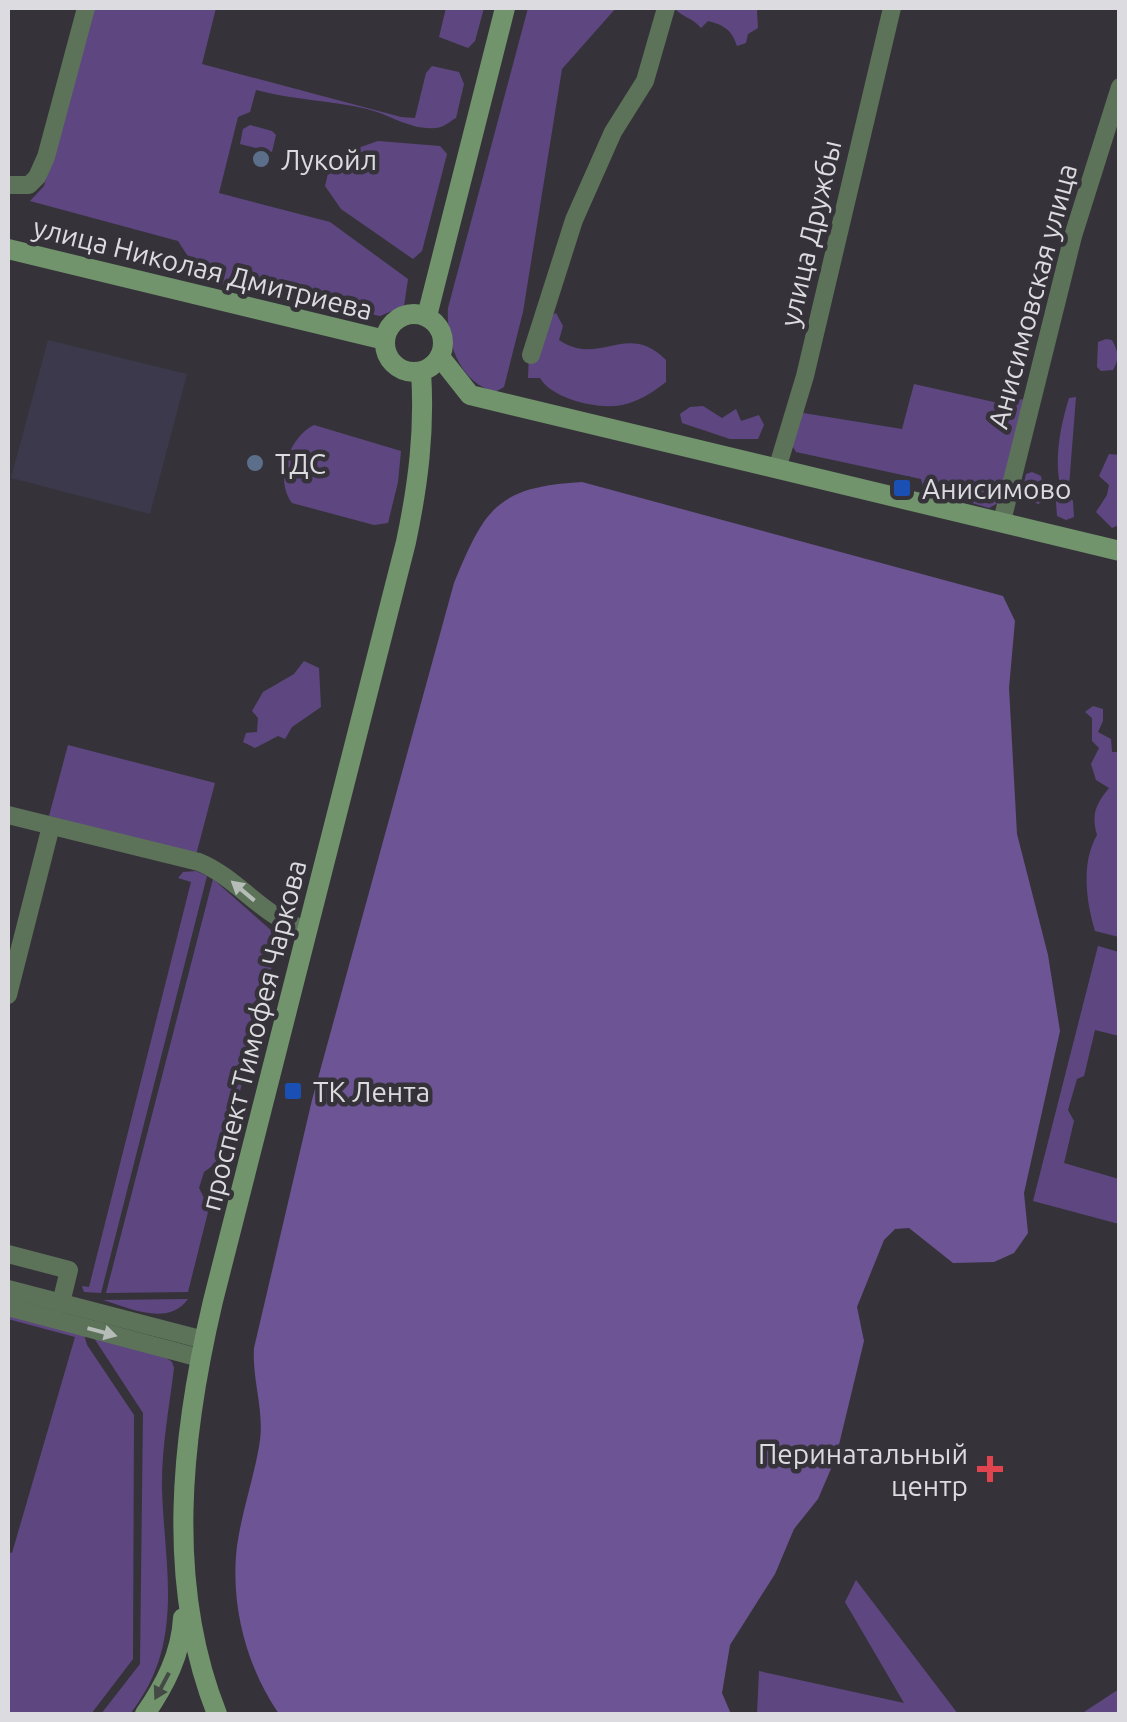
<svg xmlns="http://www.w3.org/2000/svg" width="1127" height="1722" font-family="Ubuntu,sans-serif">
	<rect width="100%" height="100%" fill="#353339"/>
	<!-- industrial -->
	<polygon fill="#3b394b" points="48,340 187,374 150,514 11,478"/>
	<!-- green -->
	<g fill="#5e4781">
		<path d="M 91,8 L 216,8 L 202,64 L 401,117 L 415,118 L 426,73 L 432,66 L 459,72 L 464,84 L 456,118 C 449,122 443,128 435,128 C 410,130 391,115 367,109 C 330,100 293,100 256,90 L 250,112 L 238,117 L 219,193 L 330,222 L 408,279 L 404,306 L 380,316 L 204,281 L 178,241 L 30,201 L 44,186 Z"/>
		<polygon points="446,8 484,8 475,41 468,48 439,37"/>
		<path d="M 528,8 L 616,8 L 562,69 L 523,312 L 504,387 L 495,392 C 459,382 446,342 448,308 Z"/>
		<path d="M 674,8 L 760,8 L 757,11 L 758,28 L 748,34 L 746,43 L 737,46 C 732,30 724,25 708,21 L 701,28 C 692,17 683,18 674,8 Z"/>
		<polygon points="250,125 272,131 276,135 272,152 240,144 243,129"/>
		<polygon points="378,141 440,146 447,154 422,251 413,259 341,209 325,186 332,157"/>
		<path d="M 556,313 L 563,326 L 559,340 C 600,368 626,320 666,360 L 666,382 C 653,392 638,402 622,405 C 599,410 552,399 540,378 L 528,378 L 529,352 L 544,319 Z"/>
		<path d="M 1106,339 L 1112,340 C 1118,351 1120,358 1113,370 L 1101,371 L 1097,367 L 1098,342 Z"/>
		<polygon points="914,384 1007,405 1014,400 1027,399 1000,502 989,508 924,489 921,479 796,452 788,439 797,412 902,429"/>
		<path d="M 1076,397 L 1069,486 L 1065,492 L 1073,501 L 1074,517 L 1066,520 L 1057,516 L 1056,502 L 1062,493 C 1053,463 1060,427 1069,398 Z"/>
		<polygon points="703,406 722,418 736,409 741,421 759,415 764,425 758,439 730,439 682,423 680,414 690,407"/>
		<path d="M 314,425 L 401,451 L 398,482 L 388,523 L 374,525 L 292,503 C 274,480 289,437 314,425 Z"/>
		<polygon points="1109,454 1120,455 1119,525 1112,528 1096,512 1107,495 1109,485 1099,476"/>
		<polygon points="1032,472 1041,476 1042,482 1038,491 1045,501 1038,504 1030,500 1029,486 1024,483 1026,474"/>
		<polygon points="304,661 319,668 321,707 292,727 285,739 278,736 255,748 243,742 246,733 257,732 258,718 252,711 263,692 294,674"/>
		<path d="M 1093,706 L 1103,709 L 1103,721 L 1098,732 L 1111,739 L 1112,752 L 1119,752 L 1119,937 L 1095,931 C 1086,901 1081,863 1097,835 C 1091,814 1096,804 1109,788 L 1096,780 L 1091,764 L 1099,748 L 1092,741 L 1092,718 L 1085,712 Z"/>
		<polygon points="68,745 215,783 196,855 49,816"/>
		<polygon points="196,871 207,876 101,1293 84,1292 82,1286 89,1287 191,882 178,878 183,872"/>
		<polygon points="213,879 273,932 278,942 223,1158 204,1172 199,1188 209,1208 188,1292 106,1293"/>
		<polygon points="1098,946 1119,952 1119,1036 1095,1030 1084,1076 1077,1079 1068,1110 1074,1121 1064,1163 1119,1179 1119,1224 1033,1201"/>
		<path d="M 188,1299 C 168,1327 130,1308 103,1300 Z"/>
		<polygon points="8,1314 84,1334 87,1345 134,1415 133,1659 91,1714 8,1714 8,1552 12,1553 75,1337 8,1319"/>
		<path d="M 94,1338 L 165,1357 L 172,1362 L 174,1368 C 169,1409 161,1450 162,1491 C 165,1572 185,1644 130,1714 L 101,1714 L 140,1664 L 143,1413 Z"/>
		<polygon points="856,1580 958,1714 757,1714 759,1671 904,1703 845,1602"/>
		<polygon points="1119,1689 1117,1714 1081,1714"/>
	</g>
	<!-- forest -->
	<path fill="#6d5494" d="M 582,482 L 1003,596 L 1015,621 L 1009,688 L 1017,834 L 1048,955 L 1060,1031 L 1024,1193 L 1028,1233 L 1014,1253 L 994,1262 L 953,1263 L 909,1228 L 895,1229 L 884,1240 L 857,1307 L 864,1341 L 836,1457 L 818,1499 L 794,1529 L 775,1574 L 730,1645 L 722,1693 L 731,1714 L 279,1714 C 246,1666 230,1605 237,1546 C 242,1510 255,1475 260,1440 C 264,1409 252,1379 254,1348 L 312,1100 L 454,583 C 485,508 497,487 582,482 Z"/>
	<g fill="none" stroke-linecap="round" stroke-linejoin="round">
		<!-- minor -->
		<g stroke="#5c7259" stroke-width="18">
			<polyline points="8,185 29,185 37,177 46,157 86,8"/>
			<polyline points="531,355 574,220 613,132 645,81 666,8"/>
			<polyline points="777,469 805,376 892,8"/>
			<polyline points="1002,521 1073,236 1120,87"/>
			<path d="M 8,815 L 199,862 C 240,879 263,919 308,930"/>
			<polyline points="8,995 51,826"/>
			<polyline points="8,1254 69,1270 61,1303"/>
			<polyline points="8,1289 204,1340"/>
			<polyline points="8,1307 200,1358"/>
		</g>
		<!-- secondary -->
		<g stroke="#71946d" stroke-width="20">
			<polyline points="8,249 385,340"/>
			<circle cx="414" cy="343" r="29"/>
			<polyline points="427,316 505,8"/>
			<polyline points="440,357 470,395 1120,551"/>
			<path d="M 145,1714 C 165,1685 181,1654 183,1618"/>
			<path d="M 217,1714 C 165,1583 181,1437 213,1301 L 406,542 C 418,485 425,431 421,372"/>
		</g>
	</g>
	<!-- one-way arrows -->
	<defs><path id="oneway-solid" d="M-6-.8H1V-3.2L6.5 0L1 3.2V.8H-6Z" transform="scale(2.5)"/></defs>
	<g fill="#b6bcb7">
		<use href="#oneway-solid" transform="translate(243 891) rotate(-140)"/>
		<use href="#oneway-solid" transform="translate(102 1332) rotate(15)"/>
	</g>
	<use fill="#444b46" href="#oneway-solid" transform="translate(162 1686) rotate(118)"/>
	<!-- markers -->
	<g fill="#5c6f8a" stroke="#353339" stroke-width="4">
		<circle cx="261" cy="159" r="10"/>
		<circle cx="255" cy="463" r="10"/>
	</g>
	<g fill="#1a4fb4" stroke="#353339" stroke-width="4">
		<rect x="892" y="478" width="20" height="20" rx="5"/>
		<rect x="283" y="1081" width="20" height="20" rx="5"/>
	</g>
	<path fill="#e0444e" stroke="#353339" stroke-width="4" d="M985 1454h10v10h10v10h-10v10h-10v-10h-10v-10h10z"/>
	<g text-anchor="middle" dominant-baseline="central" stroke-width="9" stroke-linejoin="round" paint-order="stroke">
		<!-- poi labels -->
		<g font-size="28" fill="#dcdbdf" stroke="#353339" text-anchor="start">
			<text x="281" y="159">Лукойл</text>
			<text x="275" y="463">ТДС</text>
			<text x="922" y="488">Анисимово</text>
			<text x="313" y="1091">ТК Лента</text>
			<text x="968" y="1453" text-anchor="end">Перинатальный<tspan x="968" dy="32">центр</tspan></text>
		</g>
		<!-- street labels -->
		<g font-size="28" fill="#dcdbdf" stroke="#353339">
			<text transform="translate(810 233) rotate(-77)">улица Дружбы</text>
			<text transform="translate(203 268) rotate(14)">улица Николая Дмитриева</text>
			<text transform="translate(1032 296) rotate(-75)">Анисимовская улица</text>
			<text transform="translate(253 1035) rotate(-76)">проспект Тимофея Чаркова</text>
		</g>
	</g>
	<!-- border -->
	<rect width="1127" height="1722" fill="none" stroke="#dcdbdf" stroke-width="20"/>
</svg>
